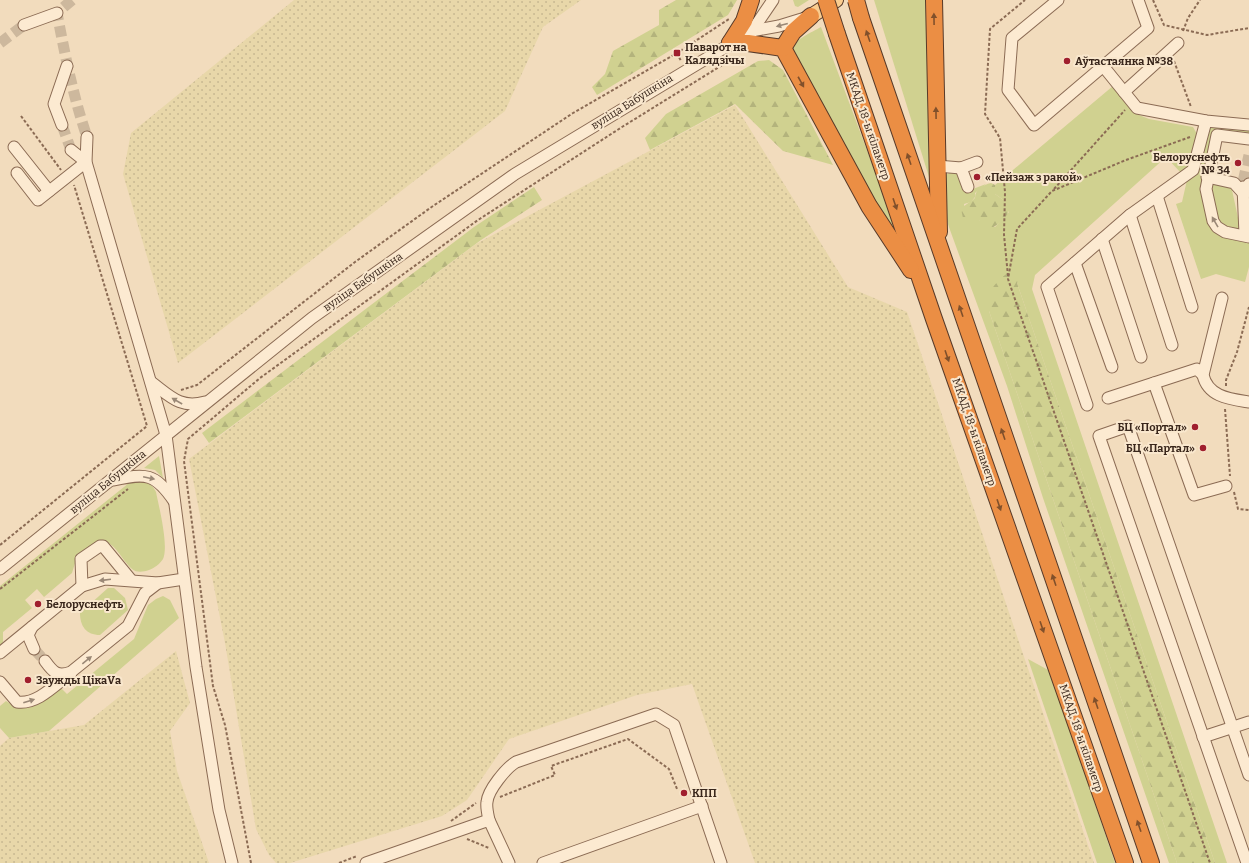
<svg xmlns="http://www.w3.org/2000/svg" width="1249" height="863" font-family="Bitter,serif">
	<defs>
		<pattern id="farmland-dots" width="8" height="8" patternUnits="userSpaceOnUse"><rect width="8" height="8" fill="#e8d7a9"/><path d="M2 2h.1M6 6h.1" fill="none" stroke="#c8b891" stroke-width="1.8" stroke-linecap="round"/></pattern>
		<pattern id="forest-firs" width="22" height="20" patternUnits="userSpaceOnUse"><rect width="22" height="20" fill="#d0d190"/><path d="M5 1l3.5 6h-7zM16 11l3.5 6h-7z" fill="#b3b37c"/></pattern>
	</defs>
	<rect width="100%" height="100%" fill="#f2dcbd"/>
	<!-- farmland -->
	<g fill="url(#farmland-dots)">
		<polygon points="294,0 581,0 543,27 505,111 178,363 123,174 131,133"/>
		<polygon points="735,105 848,287 907,312 1094,863 755,863 692,684 637,695 509,739 467,800 442,816 290,863 276,863 269,855 256,829 225,643 189,459 476,244"/>
		<polygon points="176,651 190,703 170,731 177,771 209,863 0,863 0,746 9,738 84,725"/>
	</g>
	<!-- green -->
	<g fill="#d0d190">
		<polygon points="793,0 809,0 798,7 795,6"/>
		<polygon points="874,0 928,0 929,177"/>
		<path d="M 821,27 L 903,247 L 864,186 L 792,49 C 796,38 811,33 821,27 Z"/>
		<polygon points="1113,86 1139,115 1149,119 1193,127 1197,134 1189,168 1182,174 1166,157 1035,275 1032,289 1227,863 1215,863 1017,283 1018,279 989,311 1177,863 1169,863 1043,498 1007,386 950,230 946,218 945,175 952,172 959,175 965,192 986,184 975,193 975,197 971,202 964,204 966,220 979,220 995,227 1009,212 1005,201 995,194 995,185"/>
		<polygon points="1211,127 1249,129 1249,134 1214,132 1202,190 1226,237 1249,243 1249,267 1245,282 1216,274 1201,279 1176,204 1182,202 1187,180 1209,128"/>
		<path d="M 1214,184 L 1229,187 L 1232,190 L 1240,227 L 1236,231 C 1211,221 1215,210 1211,186 Z"/>
		<polygon points="159,456 163,478 155,470 144,468"/>
		<path d="M 138,480 C 148,481 152,484 156,492 C 159,507 169,546 163,559 C 160,564 154,568 149,570 C 143,572 137,573 132,569 C 121,559 116,543 101,540 L 76,560 L 72,573 L 44,597 L 37,589 L 25,600 L 32,608 L 3,632 L 3,642 L 0,646 L 0,586 L 129,483 Z"/>
		<path d="M 108,588 L 114,588 L 125,598 L 128,610 L 100,635 C 86,635 80,626 80,613 Z"/>
		<path d="M 163,596 L 170,600 L 179,618 L 49,731 L 9,738 L 0,728 L 0,706 L 6,701 C 30,717 41,702 60,687 L 67,694 L 134,639 L 148,605 L 156,599 Z"/>
		<polygon points="1028,659 1050,671 1115,863 1097,863"/>
	</g>
	<!-- forest -->
	<g fill="url(#forest-firs)">
		<polygon points="676,0 737,0 728,15 597,95 592,87 605,74 613,51 659,25 659,10"/>
		<polygon points="769,60 783,70 833,165 783,151 735,104 650,150 645,138 666,114 758,61"/>
		<path d="M 991,183 L 995,185 L 995,194 L 1005,201 L 1010,207 C 1009,216 997,227 988,229 L 979,220 L 966,220 L 963,218 L 961,209 C 965,204 970,203 975,198 C 975,189 983,185 991,183 Z"/>
		<polygon points="534,187 542,200 481,240 209,443 202,433 474,227"/>
		<path d="M 1014,270 L 1019,272 L 1021,276 L 1017,283 L 1215,863 L 1177,863 L 989,311 C 989,306 988,302 988,298 C 990,287 1005,273 1014,270 Z"/>
	</g>
	<g fill="none" stroke-linecap="round" stroke-linejoin="round">
		<!-- minor-tunnel -->
		<g stroke="#cdb89d" stroke-width="11" stroke-dasharray="11 5.5" stroke-linecap="butt">
			<path d="M 72,0 L 57,13 C 65,55 73,96 87,137"/>
			<polyline points="0,43 24,25"/>
			<polyline points="62,125 71,150"/>
			<polyline points="1243,182 1249,155"/>
			<polyline points="34,649 45,661"/>
		</g>
		<!-- minor casing -->
		<g stroke="#8b6b54" stroke-width="13">
			<g id="minor">
				<polyline points="1058,0 1012,38 1008,90 1034,125 1148,28 1138,0"/>
				<polyline points="24,25 57,13"/>
				<polyline points="752,31 773,0"/>
				<polyline points="1103,66 1137,108 1206,121 1249,125"/>
				<polyline points="1124,92 1178,43"/>
				<polyline points="62,125 54,104 67,66"/>
				<polyline points="87,137 86,162 166,435 196,667 219,810 232,863"/>
				<polyline points="1249,139 1217,135 1206,189 1213,221 1217,227 1225,232 1249,237"/>
				<polyline points="14,147 49,191"/>
				<polyline points="937,166 961,168"/>
				<polyline points="17,173 38,200 86,162 71,150"/>
				<polyline points="1207,177 1234,183 1244,194 1249,184"/>
				<polyline points="968,187 961,168 977,162"/>
				<polyline points="1243,187 1245,235"/>
				<polyline points="1157,196 1192,307"/>
				<polyline points="1130,215 1172,345"/>
				<polyline points="1102,239 1141,357"/>
				<polyline points="1075,263 1112,367"/>
				<path d="M 1222,298 L 1203,375 C 1208,397 1230,399 1249,402"/>
				<path d="M 151,382 C 170,396 180,409 205,402"/>
				<polyline points="1154,383 1194,495 1226,486"/>
				<polyline points="1108,398 1197,369 1203,375"/>
				<polyline points="1087,405 1047,287 1130,215 1193,170 1206,121"/>
				<path d="M 114,480 C 146,473 155,473 174,501"/>
				<polyline points="0,569 312,318 515,174 752,31 779,26 805,18"/>
				<polyline points="82,586 81,559 100,546 103,546 131,580"/>
				<polyline points="32,627 28,635 34,649"/>
				<polyline points="0,653 82,586 105,579 158,583 184,579"/>
				<path d="M 45,661 C 53,672 57,677 71,672 L 128,626 L 145,593 L 158,583"/>
				<path d="M 0,682 L 17,702 C 37,705 55,685 71,673"/>
				<polyline points="1203,737 1249,722"/>
				<path d="M 489,820 C 488,815 486,807 487,802 C 488,790 506,768 516,762 L 656,714 L 674,725 L 721,863"/>
				<polyline points="366,863 489,820 509,863"/>
				<polyline points="543,863 702,806"/>
				<polyline points="1247,863 1099,436 1128,426 1249,775"/>
			</g>
		</g>
		<!-- major casing -->
		<g stroke="#583a29" stroke-width="16">
			<polyline id="major" points="811,16 836,0"/>
		</g>
		<!-- highway casing -->
		<g stroke="#583a29" stroke-width="18">
			<g id="highway">
				<polyline points="934,0 939,232"/>
				<polyline points="861,18 1151,863"/>
				<polyline points="837,34 934,319 1125,863"/>
				<polyline points="730,43 748,43 783,48 869,206 911,270"/>
				<polyline points="730,43 744,21 751,0"/>
				<polyline points="783,48 793,32 811,16"/>
			</g>
		</g>
		<!-- path -->
		<g stroke="#8b6b54" stroke-width="2" stroke-dasharray="3 2" stroke-linecap="butt">
			<polyline points="1153,0 1164,25 1207,35 1249,28"/>
			<polyline points="1183,31 1188,18 1200,0"/>
			<polyline points="677,53 681,61"/>
			<polyline points="1174,61 1191,107"/>
			<polyline points="21,116 61,170"/>
			<polyline points="1190,137 1126,160 1052,191 1017,229 1008,279 1210,863"/>
			<polyline points="1054,189 1125,110"/>
			<polyline points="1008,276 1004,235 1005,192 1000,138 985,114 990,29 1025,0"/>
			<polyline points="1226,386 1226,380 1237,352 1249,307"/>
			<polyline points="181,390 197,385 355,262 433,206 573,113 677,53 729,19"/>
			<polyline points="1225,409 1230,476"/>
			<polyline points="1234,492 1238,509 1249,510"/>
			<polyline points="0,545 147,426 74,185"/>
			<polyline points="0,589 128,489"/>
			<polyline points="500,797 555,775 551,766 628,739 669,769 677,789"/>
			<polyline points="451,821 476,803"/>
			<polyline points="467,839 489,848"/>
			<polyline points="251,863 225,725 213,686 184,461 188,439 260,378 478,220 622,127 732,59 742,57"/>
			<polyline points="339,863 357,856"/>
		</g>
		<!-- minor -->
		<use href="#minor" stroke="#fcead1" stroke-width="11"/>
		<!-- major -->
		<use href="#major" stroke="#facd90" stroke-width="14"/>
		<!-- highway -->
		<use href="#highway" stroke="#eb8e44" stroke-width="16"/>
		<!-- highway-bridge casing -->
		<g stroke="#583a29" stroke-width="18" stroke-linecap="butt">
			<g id="highway-bridge">
				<polyline points="826,0 837,34"/>
				<polyline points="856,0 861,18"/>
			</g>
		</g>
		<!-- highway-bridge -->
		<use href="#highway-bridge" stroke="#eb8e44" stroke-width="16"/>
	</g>
	<!-- one-way arrows -->
	<defs><path id="oneway-solid" d="M-6-.8H1V-3.2L6.5 0L1 3.2V.8H-6Z"/></defs>
	<g fill="#80502b">
		<use href="#oneway-solid" transform="translate(934 19) rotate(-91)"/>
		<use href="#oneway-solid" transform="translate(868 36) rotate(-109)"/>
		<use href="#oneway-solid" transform="translate(801 82) rotate(61)"/>
		<use href="#oneway-solid" transform="translate(936 113) rotate(-91)"/>
		<use href="#oneway-solid" transform="translate(909 159) rotate(-109)"/>
		<use href="#oneway-solid" transform="translate(895 204) rotate(71)"/>
		<use href="#oneway-solid" transform="translate(961 311) rotate(-109)"/>
		<use href="#oneway-solid" transform="translate(947 356) rotate(71)"/>
		<use href="#oneway-solid" transform="translate(1003 434) rotate(-109)"/>
		<use href="#oneway-solid" transform="translate(999 505) rotate(71)"/>
		<use href="#oneway-solid" transform="translate(1054 580) rotate(-109)"/>
		<use href="#oneway-solid" transform="translate(1042 627) rotate(71)"/>
		<use href="#oneway-solid" transform="translate(1096 703) rotate(-109)"/>
		<use href="#oneway-solid" transform="translate(1139 826) rotate(-109)"/>
	</g>
	<g fill="#9a8876">
		<use href="#oneway-solid" transform="translate(782 25) rotate(165)"/>
		<use href="#oneway-solid" transform="translate(1215 222) rotate(-120)"/>
		<use href="#oneway-solid" transform="translate(177 401) rotate(-150)"/>
		<use href="#oneway-solid" transform="translate(149 478) rotate(12)"/>
		<use href="#oneway-solid" transform="translate(105 580) rotate(173)"/>
		<use href="#oneway-solid" transform="translate(87 660) rotate(-39)"/>
		<use href="#oneway-solid" transform="translate(29 701) rotate(-18)"/>
	</g>
	<!-- markers -->
	<g fill="#a01f2e" stroke="#f9e7cd" stroke-width="1.5">
		<rect x="673" y="49" width="8" height="8" rx="2"/>
		<circle cx="1067" cy="61" r="4"/>
		<circle cx="1238" cy="163" r="4"/>
		<circle cx="977" cy="177" r="4"/>
		<circle cx="1195" cy="427" r="4"/>
		<circle cx="1203" cy="448" r="4"/>
		<circle cx="38" cy="604" r="4"/>
		<circle cx="28" cy="680" r="4"/>
		<circle cx="684" cy="793" r="4"/>
	</g>
	<g text-anchor="middle" dominant-baseline="central" stroke-width="4" stroke-linejoin="round" paint-order="stroke">
		<!-- poi labels -->
		<g font-size="11" font-weight="bold" fill="#39261b" stroke="#f9e7cd" text-anchor="start">
			<text x="685" y="47">Паварот на<tspan x="685" dy="13">Калядзічы</tspan></text>
			<text x="1075" y="61">Аўтастаянка №38</text>
			<text x="1230" y="157" text-anchor="end">Белоруснефть<tspan x="1230" dy="13">№ 34</tspan></text>
			<text x="985" y="177">«Пейзаж з ракой»</text>
			<text x="1187" y="427" text-anchor="end">БЦ «Портал»</text>
			<text x="1195" y="448" text-anchor="end">БЦ «Партал»</text>
			<text x="46" y="604">Белоруснефть</text>
			<text x="36" y="680">Заужды ЦікаVа</text>
			<text x="692" y="793">КПП</text>
		</g>
		<!-- street labels -->
		<g font-size="11" fill="#39261b" stroke="#f9e7cd">
			<text transform="translate(632 102) rotate(-32)">вуліца Бабушкіна</text>
			<text transform="translate(868 126) rotate(71)">МКАД, 18-ы кіламетр</text>
			<text transform="translate(363 282) rotate(-35)">вуліца Бабушкіна</text>
			<text transform="translate(974 432) rotate(71)">МКАД, 18-ы кіламетр</text>
			<text transform="translate(108 482) rotate(-39)">вуліца Бабушкіна</text>
			<text transform="translate(1081 738) rotate(71)">МКАД, 18-ы кіламетр</text>
		</g>
	</g>
</svg>
